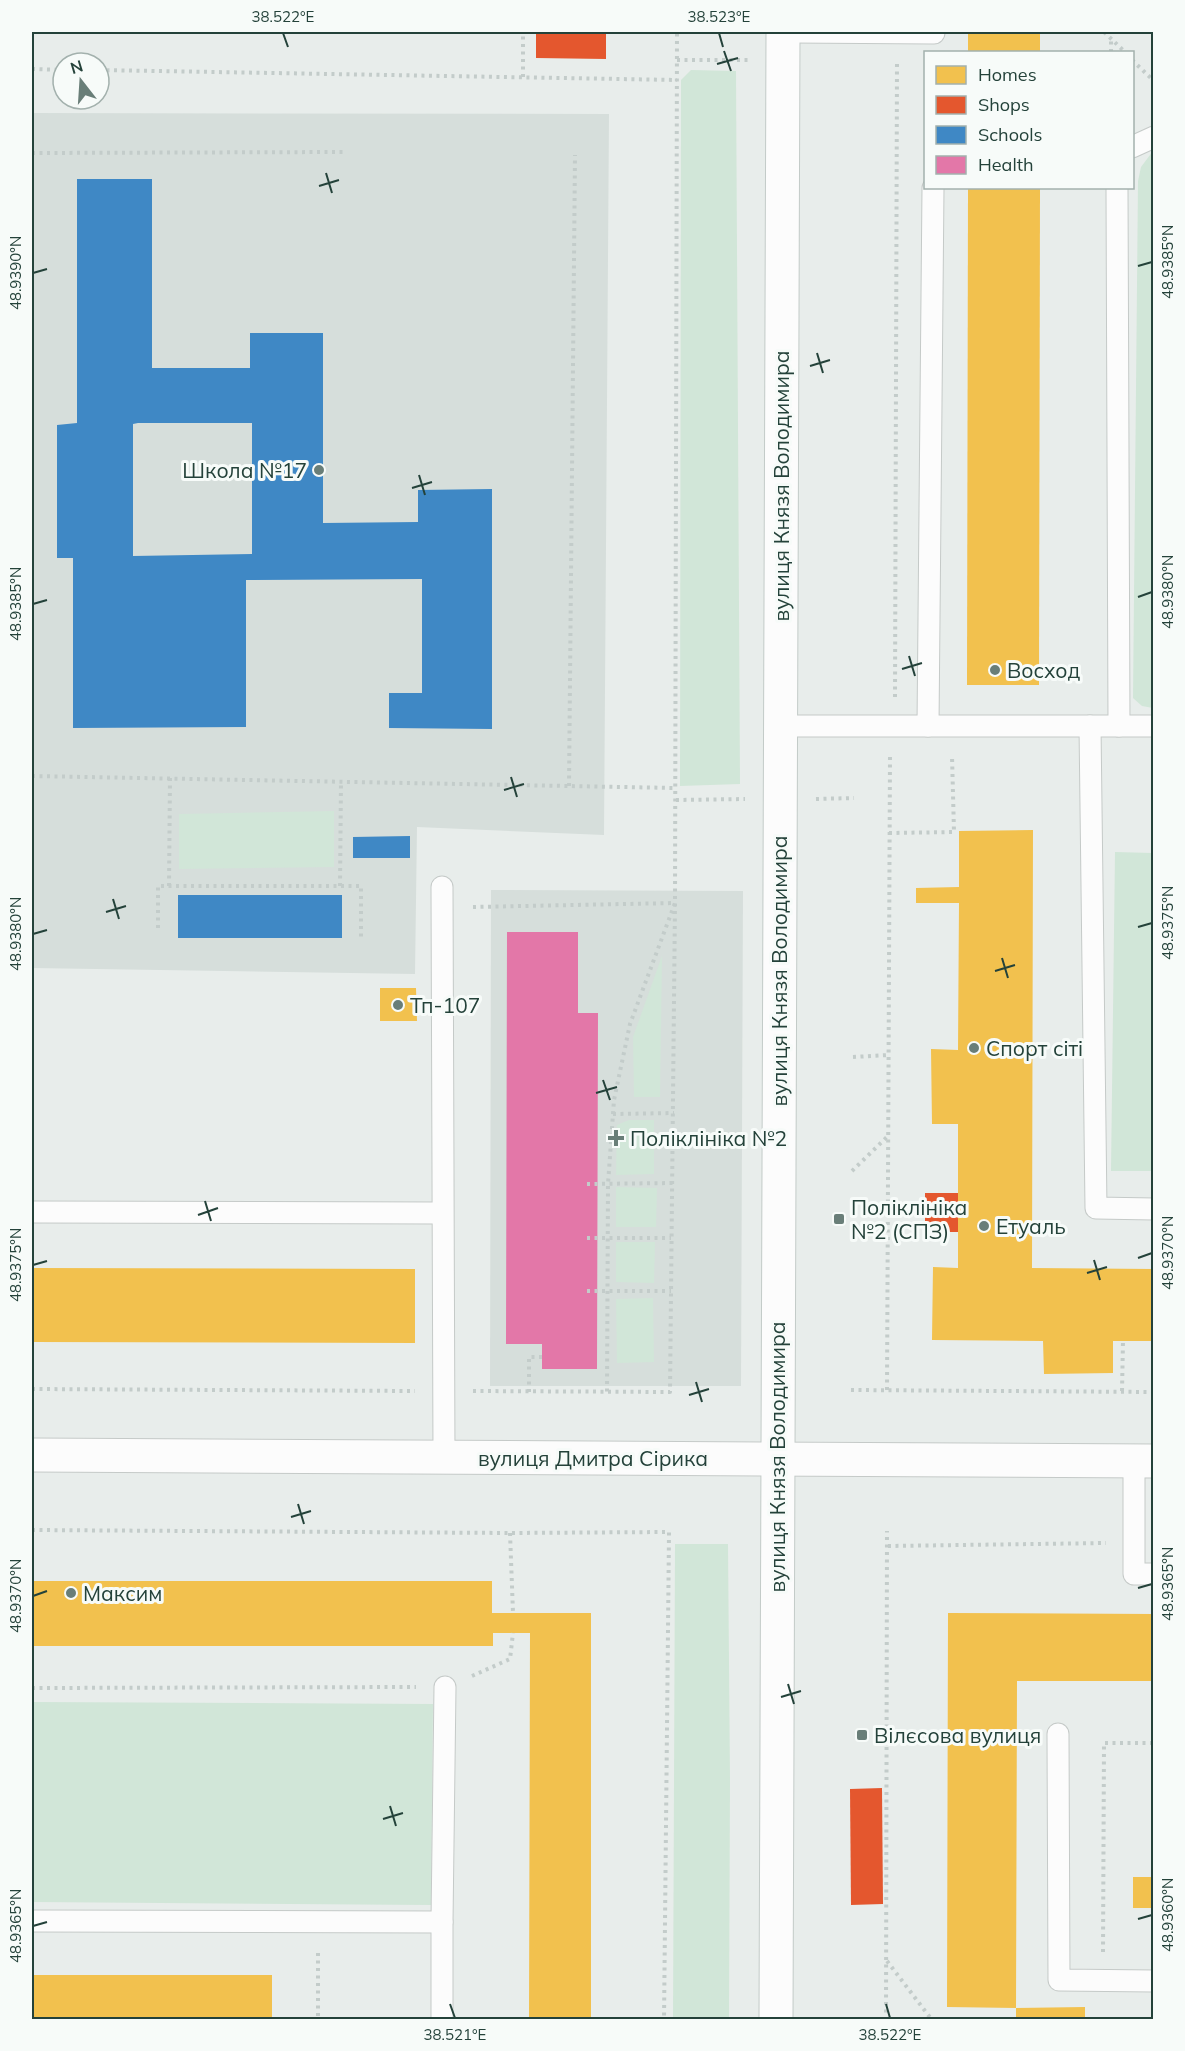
<svg xmlns="http://www.w3.org/2000/svg" width="1185" height="2051" font-family="Mulish,sans-serif">
	<rect width="100%" height="100%" fill="#e8edeb"/>
	<!-- built -->
	<g fill="#d6dedb">
		<polygon points="32,113 609,114 604,835 417,827 415,974 32,968"/>
		<polygon points="491,890 743,891 741,1386 490,1386"/>
	</g>
	<!-- green -->
	<g fill="#d1e6d8">
		<polygon points="691,70 736,71 740,784 680,786 681,80"/>
		<polygon points="1153,151 1154,708 1153,708 1142,706 1133,698 1138,181 1141,167"/>
		<polygon points="334,811 334,867 179,869 179,814"/>
		<polygon points="1115,852 1153,853 1153,1171 1111,1171"/>
		<polygon points="662,956 660,1097 634,1097 633,1037"/>
		<polygon points="629,1120 654,1120 654,1174 616,1175 617,1125"/>
		<polygon points="616,1187 657,1188 656,1227 616,1227"/>
		<polygon points="616,1242 655,1242 654,1283 616,1282"/>
		<polygon points="653,1298 654,1362 617,1363 616,1299"/>
		<polygon points="675,1544 728,1544 730,1780 729,2019 673,2019"/>
		<polygon points="32,1702 433,1704 431,1905 32,1902"/>
	</g>
	<!-- homes -->
	<g fill="#f2c14e">
		<rect x="32" y="32" width="471" height="2"/>
		<rect x="968" y="32" width="72" height="20"/>
		<polygon points="968,188 1040,188 1039,685 967,685"/>
		<polygon points="1033,830 1032,1268 1154,1269 1154,1341 1113,1341 1113,1373 1044,1374 1043,1341 932,1340 933,1267 958,1268 958,1124 932,1124 931,1049 958,1050 959,903 916,903 916,888 959,887 959,831"/>
		<polygon points="380,988 416,988 417,1021 380,1021"/>
		<polygon points="32,1268 415,1269 415,1343 32,1342"/>
		<polygon points="32,1581 492,1581 492,1613 591,1613 591,2020 529,2020 530,1633 493,1633 493,1646 32,1646"/>
		<polygon points="948,1613 1154,1614 1154,1681 1017,1681 1016,2008 947,2007"/>
		<rect x="1133" y="1877" width="21" height="31"/>
		<rect x="32" y="1975" width="240" height="45"/>
		<polygon points="1085,2007 1085,2020 1016,2020 1016,2008"/>
		<rect x="387" y="2017" width="31" height="3"/>
	</g>
	<!-- shops -->
	<g fill="#e4572e">
		<polygon points="536,32 606,32 606,59 536,58"/>
		<rect x="925" y="1193" width="33" height="39"/>
		<polygon points="882,1788 883,1904 851,1905 850,1789"/>
	</g>
	<!-- schools -->
	<g fill="#3f88c5" fill-rule="evenodd">
		<path d="M 77,179 L 152,179 L 152,368 L 250,368 L 250,333 L 323,333 L 323,523 L 418,522 L 418,490 L 492,489 L 492,729 L 389,728 L 389,693 L 422,693 L 422,579 L 246,580 L 246,727 L 73,728 L 73,558 L 57,558 L 57,425 L 77,423 ZM 138,423 L 252,423 L 252,554 L 133,556 L 133,424 Z"/>
		<polygon points="410,836 410,858 353,858 353,837"/>
		<rect x="178" y="895" width="164" height="43"/>
	</g>
	<!-- health -->
	<polygon fill="#e377a8" points="507,932 578,932 578,1013 598,1013 597,1369 542,1369 542,1344 506,1344"/>
	<g fill="none" stroke-linecap="round" stroke-linejoin="round">
		<!-- service casing -->
		<g stroke="#c5cac8" stroke-width="23">
			<g id="service">
				<polyline points="792,32 934,33"/>
				<polyline points="1132,147 1154,137"/>
				<polyline points="1117,188 1119,726"/>
				<polyline points="780,726 1154,726"/>
				<polyline points="928,726 933,188"/>
				<polyline points="1090,726 1096,1208 1154,1209"/>
				<polyline points="442,887 444,1457"/>
				<polyline points="32,1212 442,1213"/>
				<polyline points="1134,1461 1134,1574 1154,1574"/>
				<polyline points="1058,1734 1059,1980 1154,1981"/>
				<polyline points="32,1921 442,1922 442,2020"/>
				<polyline points="442,1922 445,1687"/>
			</g>
		</g>
		<!-- tertiary casing -->
		<g stroke="#c5cac8" stroke-width="35">
			<polyline id="tertiary" points="32,1455 1154,1461"/>
		</g>
		<!-- secondary casing -->
		<g stroke="#c3cbc8" stroke-width="35">
			<polyline id="secondary" points="776,2020 783,32"/>
		</g>
		<!-- path -->
		<g stroke="#c3ccca" stroke-width="4" stroke-dasharray="3 4.5" stroke-linecap="butt">
			<polyline points="1104,32 1125,52"/>
			<polyline points="1111,52 1111,38"/>
			<polyline points="677,60 748,60"/>
			<polyline points="1132,60 1154,81"/>
			<polyline points="32,69 63,70"/>
			<polyline points="99,70 677,80"/>
			<polyline points="523,77 523,32"/>
			<polyline points="32,153 343,152"/>
			<polyline points="895,697 897,62"/>
			<polyline points="32,776 675,788"/>
			<polyline points="569,786 575,155"/>
			<polyline points="816,799 854,798"/>
			<polyline points="676,800 745,799"/>
			<polyline points="889,833 954,832 952,756"/>
			<polyline points="169,886 170,778"/>
			<polyline points="340,886 341,781"/>
			<polyline points="473,907 675,903 630,1024 614,1100 608,1184 607,1392"/>
			<polyline points="158,928 158,886 361,886 361,939"/>
			<polyline points="853,1057 889,1055"/>
			<polyline points="613,1114 674,1113"/>
			<polyline points="852,1171 888,1136"/>
			<polyline points="587,1184 673,1183"/>
			<polyline points="587,1238 671,1238"/>
			<polyline points="587,1291 671,1291"/>
			<polyline points="32,1389 415,1391"/>
			<polyline points="851,1390 1154,1392"/>
			<polyline points="887,1390 890,755"/>
			<polyline points="473,1391 670,1392 675,903 677,32"/>
			<polyline points="1122,1391 1123,1341"/>
			<polyline points="529,1392 529,1357 542,1357"/>
			<polyline points="32,1530 510,1533 669,1532 664,2020"/>
			<polyline points="510,1533 513,1613"/>
			<polyline points="888,1546 1106,1543"/>
			<polyline points="472,1676 510,1659 513,1633"/>
			<polyline points="32,1688 416,1687"/>
			<polyline points="1103,1952 1104,1743 1154,1743"/>
			<polyline points="318,1953 318,2020"/>
			<polyline points="887,1961 932,2020"/>
			<polyline points="886,2020 887,1531"/>
		</g>
		<!-- service -->
		<use href="#service" stroke="#fcfcfc" stroke-width="21"/>
		<!-- tertiary -->
		<use href="#tertiary" stroke="#fcfcfc" stroke-width="33"/>
		<!-- secondary -->
		<use href="#secondary" stroke="#fcfcfc" stroke-width="33"/>
	</g>
	<!-- ticks -->
	<path fill="none" stroke="#24423a" stroke-width="2" d="M 283,33 L 288,47M 719,33 L 723,47M 724,51 L 731,71M 717,64 L 738,58M 326,173 L 332,193M 319,186 L 339,180M 1138,266 L 1152,262M 33,273 L 47,269M 817,353 L 823,373M 810,366 L 830,360M 419,475 L 425,495M 412,488 L 432,482M 1138,597 L 1152,592M 33,604 L 47,600M 909,656 L 915,676M 902,669 L 922,663M 511,777 L 517,797M 504,790 L 524,784M 113,899 L 119,919M 106,912 L 126,906M 1138,927 L 1152,923M 33,934 L 47,930M 1002,958 L 1008,978M 995,971 L 1015,965M 603,1080 L 610,1100M 596,1093 L 617,1087M 205,1201 L 211,1221M 198,1215 L 218,1208M 1138,1258 L 1152,1253M 1094,1260 L 1100,1280M 33,1265 L 47,1261M 1087,1273 L 1107,1267M 696,1382 L 702,1402M 689,1395 L 709,1389M 298,1504 L 304,1524M 291,1517 L 311,1511M 1138,1588 L 1152,1584M 33,1596 L 47,1591M 788,1684 L 794,1704M 781,1697 L 801,1691M 390,1806 L 396,1826M 383,1819 L 403,1813M 1138,1919 L 1152,1915M 33,1926 L 47,1922M 450,2004 L 455,2018M 886,2004 L 890,2018"/>
	<!-- markers -->
	<g fill="#697e78" stroke="#f7fbf9" stroke-width="2">
		<circle cx="319" cy="470" r="6"/>
		<circle cx="995" cy="670" r="6"/>
		<circle cx="398" cy="1005" r="6"/>
		<circle cx="974" cy="1048" r="6"/>
		<path d="M613 1129h6v6h6v6h-6v6h-6v-6h-6v-6h6z"/>
		<rect x="833" y="1213" width="12" height="12" rx="3"/>
		<circle cx="984" cy="1226" r="6"/>
		<circle cx="71" cy="1593" r="6"/>
		<rect x="856" y="1729" width="12" height="12" rx="3"/>
	</g>
	<g text-anchor="middle" dominant-baseline="central" stroke-width="6" stroke-linejoin="round" paint-order="stroke">
		<!-- poi labels -->
		<g font-size="21" fill="#24423a" stroke="#f7fbf9" text-anchor="start">
			<text x="307" y="470" text-anchor="end">Школа №17</text>
			<text x="1007" y="670">Восход</text>
			<text x="410" y="1005">Тп-107</text>
			<text x="986" y="1048">Спорт сiтi</text>
			<text x="630" y="1138">Поліклініка №2</text>
			<text x="851" y="1207">Поліклініка<tspan x="851" dy="24">№2 (СПЗ)</tspan></text>
			<text x="996" y="1226">Етуаль</text>
			<text x="83" y="1593">Максим</text>
			<text x="874" y="1735">Вілєсова вулиця</text>
		</g>
		<!-- street labels -->
		<g font-size="21" fill="#24423a" stroke="#f7fbf9">
			<text transform="translate(781 486) rotate(-90)">вулиця Князя Володимира</text>
			<text transform="translate(779 971) rotate(-90)">вулиця Князя Володимира</text>
			<text transform="translate(777 1457) rotate(-90)">вулиця Князя Володимира</text>
			<text x="593" y="1458">вулиця Дмитра Сірика</text>
		</g>
	</g>
	<!-- border -->
	<rect width="1185" height="2051" fill="none" stroke="#f7fbf9" stroke-width="66"/>
	<!-- legend -->
	<rect x="924" y="51" width="210" height="138" fill="#f7fbf9" stroke="#a3b1ad" stroke-width="1.5"/>
	<rect x="936" y="66" width="30" height="18" fill="#f2c14e" stroke="#a3b1ad" stroke-width="1.5"/>
	<text x="978" y="81" font-size="18" fill="#24423a">Homes</text>
	<rect x="936" y="96" width="30" height="18" fill="#e4572e" stroke="#a3b1ad" stroke-width="1.5"/>
	<text x="978" y="111" font-size="18" fill="#24423a">Shops</text>
	<rect x="936" y="126" width="30" height="18" fill="#3f88c5" stroke="#a3b1ad" stroke-width="1.5"/>
	<text x="978" y="141" font-size="18" fill="#24423a">Schools</text>
	<rect x="936" y="156" width="30" height="18" fill="#e377a8" stroke="#a3b1ad" stroke-width="1.5"/>
	<text x="978" y="171" font-size="18" fill="#24423a">Health</text>
	<!-- north arrow -->
	<g transform="translate(81 81) rotate(343)"><circle r="28" fill="#f7fbf9" stroke="#a3b1ad" stroke-width="1.5"/>
	<path d="M0-4.5L10 22L0 15L-10 22Z" fill="#697e78"/>
	<text y="-9" font-size="16" font-weight="bold" text-anchor="middle" fill="#24423a">N</text>
	</g>
	<rect x="33" y="33" width="1119" height="1985" fill="none" stroke="#24423a" stroke-width="2"/>
	<g font-size="15" text-anchor="middle" fill="#24423a">
		<text x="283" y="22">38.522°E</text>
		<text x="719" y="22">38.523°E</text>
		<text transform="translate(1168 262) rotate(-90)" y="5">48.9385°N</text>
		<text transform="translate(16 273) rotate(-90)" y="5">48.9390°N</text>
		<text transform="translate(1168 592) rotate(-90)" y="5">48.9380°N</text>
		<text transform="translate(16 604) rotate(-90)" y="5">48.9385°N</text>
		<text transform="translate(1168 923) rotate(-90)" y="5">48.9375°N</text>
		<text transform="translate(16 934) rotate(-90)" y="5">48.9380°N</text>
		<text transform="translate(1168 1253) rotate(-90)" y="5">48.9370°N</text>
		<text transform="translate(16 1265) rotate(-90)" y="5">48.9375°N</text>
		<text transform="translate(1168 1584) rotate(-90)" y="5">48.9365°N</text>
		<text transform="translate(16 1596) rotate(-90)" y="5">48.9370°N</text>
		<text transform="translate(1168 1915) rotate(-90)" y="5">48.9360°N</text>
		<text transform="translate(16 1926) rotate(-90)" y="5">48.9365°N</text>
		<text x="455" y="2040">38.521°E</text>
		<text x="890" y="2040">38.522°E</text>
	</g>
</svg>
